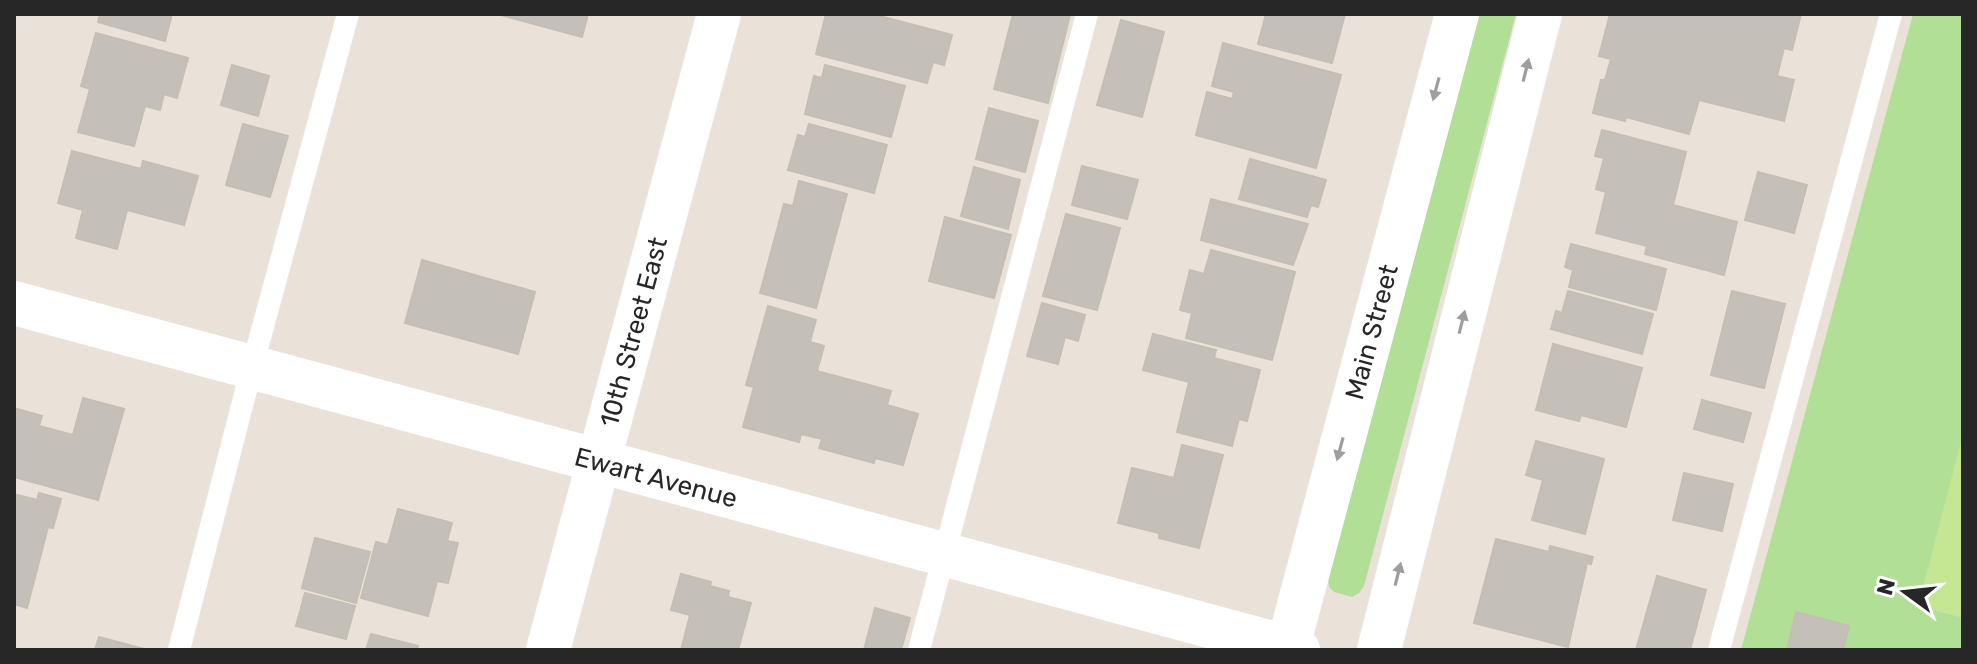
<svg xmlns="http://www.w3.org/2000/svg" width="1977" height="664" font-family="Rubik,sans-serif">
	<rect width="100%" height="100%" fill="#eae2d9"/>
	<!-- green -->
	<g fill="#b1df96">
		<polygon points="1479,14 1516,14 1364,586 1359,593 1352,597 1334,592 1329,587 1328,579"/>
		<polygon points="1913,14 1963,14 1963,650 1741,650"/>
	</g>
	<!-- pitch -->
	<polygon fill="#c5e692" points="1963,434 1963,618 1918,606"/>
	<!-- building -->
	<g fill="#c5bfb9" stroke="#c4beb3" stroke-width="2">
		<polygon points="100,14 172,14 165,41 98,22"/>
		<polygon points="497,14 588,14 582,37"/>
		<polygon points="826,14 872,14 952,35 944,65 933,62 927,83 816,54"/>
		<polygon points="1013,14 1070,15 1048,103 994,89"/>
		<polygon points="1266,14 1345,14 1332,63 1258,44"/>
		<polygon points="1610,14 1801,14 1792,50 1784,48 1777,76 1794,80 1784,121 1699,100 1689,134 1626,117 1625,121 1593,113 1601,80 1605,80 1611,59 1599,56"/>
		<polygon points="1121,20 1164,32 1142,117 1097,105"/>
		<polygon points="96,33 188,58 177,98 164,94 160,110 145,106 134,146 78,132 90,89 81,86"/>
		<polygon points="1223,43 1341,75 1316,168 1196,135 1207,92 1232,99 1234,92 1212,86"/>
		<polygon points="232,65 269,76 258,116 221,105"/>
		<polygon points="825,65 905,86 891,137 805,114 814,76 822,78"/>
		<polygon points="989,108 1038,121 1025,172 976,159"/>
		<polygon points="243,124 288,136 270,197 226,185"/>
		<polygon points="809,124 887,145 874,193 788,170 798,135 805,137"/>
		<polygon points="1602,130 1686,152 1673,205 1737,222 1724,275 1645,254 1647,246 1596,233 1606,192 1596,189 1604,158 1595,156"/>
		<polygon points="72,151 141,169 143,161 198,176 184,225 127,210 117,249 76,238 83,210 58,203"/>
		<polygon points="1250,159 1326,180 1318,207 1311,205 1307,217 1239,199"/>
		<polygon points="1082,166 1138,180 1127,219 1072,205"/>
		<polygon points="974,167 1020,180 1008,229 961,216"/>
		<polygon points="1758,172 1807,185 1794,233 1745,220"/>
		<polygon points="799,181 847,194 816,308 760,293 784,204 793,206"/>
		<polygon points="1211,199 1308,224 1293,265 1201,240"/>
		<polygon points="1066,214 1120,228 1097,310 1043,296"/>
		<polygon points="945,217 1011,235 994,298 929,281"/>
		<polygon points="1571,244 1666,269 1656,310 1569,287 1573,270 1565,267"/>
		<polygon points="1211,250 1295,272 1272,360 1186,338 1192,313 1180,310 1190,270 1204,274"/>
		<polygon points="422,260 535,292 518,354 405,323"/>
		<polygon points="1568,291 1653,314 1642,354 1551,329 1556,311 1562,313"/>
		<polygon points="1732,291 1785,304 1764,388 1711,375"/>
		<polygon points="1042,303 1085,315 1078,341 1065,337 1058,364 1027,356"/>
		<polygon points="768,306 816,320 810,342 824,346 817,371 891,391 887,405 918,414 903,465 875,458 874,463 819,448 822,439 801,434 799,442 743,427 754,387 746,385"/>
		<polygon points="1153,334 1216,350 1214,358 1260,370 1247,421 1239,419 1232,446 1177,432 1189,382 1143,370"/>
		<polygon points="1553,344 1642,368 1626,427 1581,415 1579,421 1536,410"/>
		<polygon points="83,398 124,409 98,500 14,477 14,408 42,416 39,426 73,435"/>
		<polygon points="1702,400 1751,413 1743,442 1694,429"/>
		<polygon points="1536,441 1604,459 1585,534 1532,520 1543,480 1526,475"/>
		<polygon points="1182,445 1223,455 1199,548 1159,538 1159,533 1118,523 1132,468 1174,478"/>
		<polygon points="1684,473 1733,484 1722,531 1673,520"/>
		<polygon points="39,493 61,499 53,528 48,527 27,608 14,604 14,494 37,500"/>
		<polygon points="398,509 452,523 447,541 458,543 448,583 437,581 428,616 361,598 376,542 388,545"/>
		<polygon points="315,538 370,552 356,603 302,588"/>
		<polygon points="1496,539 1549,552 1550,546 1593,557 1591,564 1587,563 1568,647 1474,623"/>
		<polygon points="681,574 711,582 710,586 729,591 728,597 751,603 738,650 681,650 690,615 671,610"/>
		<polygon points="1657,576 1706,590 1690,650 1636,650"/>
		<polygon points="305,593 355,606 346,639 296,626"/>
		<polygon points="875,608 910,618 901,650 864,650"/>
		<polygon points="1796,612 1849,626 1843,650 1787,650"/>
		<polygon points="371,634 418,646 417,650 366,650"/>
		<polygon points="99,637 148,650 95,650"/>
	</g>
	<g fill="none" stroke-linecap="round" stroke-linejoin="round">
		<!-- service -->
		<g stroke="#fff" stroke-width="22">
			<polyline points="179,650 252,367 348,14"/>
			<polyline points="919,650 1087,14"/>
			<polyline points="1719,650 1891,14"/>
		</g>
		<!-- minor -->
		<g stroke="#fff" stroke-width="44">
			<polyline points="14,303 1298,650"/>
			<polyline points="548,650 719,14"/>
			<polyline points="1287,650 1457,14"/>
			<polyline points="1379,650 1540,14"/>
		</g>
	</g>
	<!-- one-way arrows -->
	<defs><path id="oneway-solid" d="M-6-.8H1V-3.2L6.5 0L1 3.2V.8H-6Z" transform="scale(2)"/></defs>
	<g fill="#9e9e9e">
		<use href="#oneway-solid" transform="translate(1526 70) rotate(-76)"/>
		<use href="#oneway-solid" transform="translate(1436 89) rotate(105)"/>
		<use href="#oneway-solid" transform="translate(1462 322) rotate(-76)"/>
		<use href="#oneway-solid" transform="translate(1340 449) rotate(105)"/>
		<use href="#oneway-solid" transform="translate(1398 574) rotate(-76)"/>
	</g>
	<g text-anchor="middle" dominant-baseline="central" stroke-width="7" stroke-linejoin="round" paint-order="stroke">
		<!-- street labels -->
		<g font-size="26" fill="#272727" stroke="#fff">
			<text transform="translate(634 332) rotate(-75)">10th Street East</text>
			<text transform="translate(1372 332) rotate(-75)">Main Street</text>
			<text transform="translate(656 478) rotate(15)">Ewart Avenue</text>
		</g>
	</g>
	<!-- border -->
	<rect width="1977" height="664" fill="none" stroke="#272727" stroke-width="32"/>
	<!-- north arrow -->
	<g transform="translate(1905 592) rotate(285)" stroke="#ffffff" stroke-width="6" paint-order="stroke">
	<path d="M0-6L14 30L0 20L-14 30Z" fill="#272727"/>
	<text y="-12" font-size="22" font-weight="bold" text-anchor="middle" fill="#272727">N</text>
	</g>
</svg>
